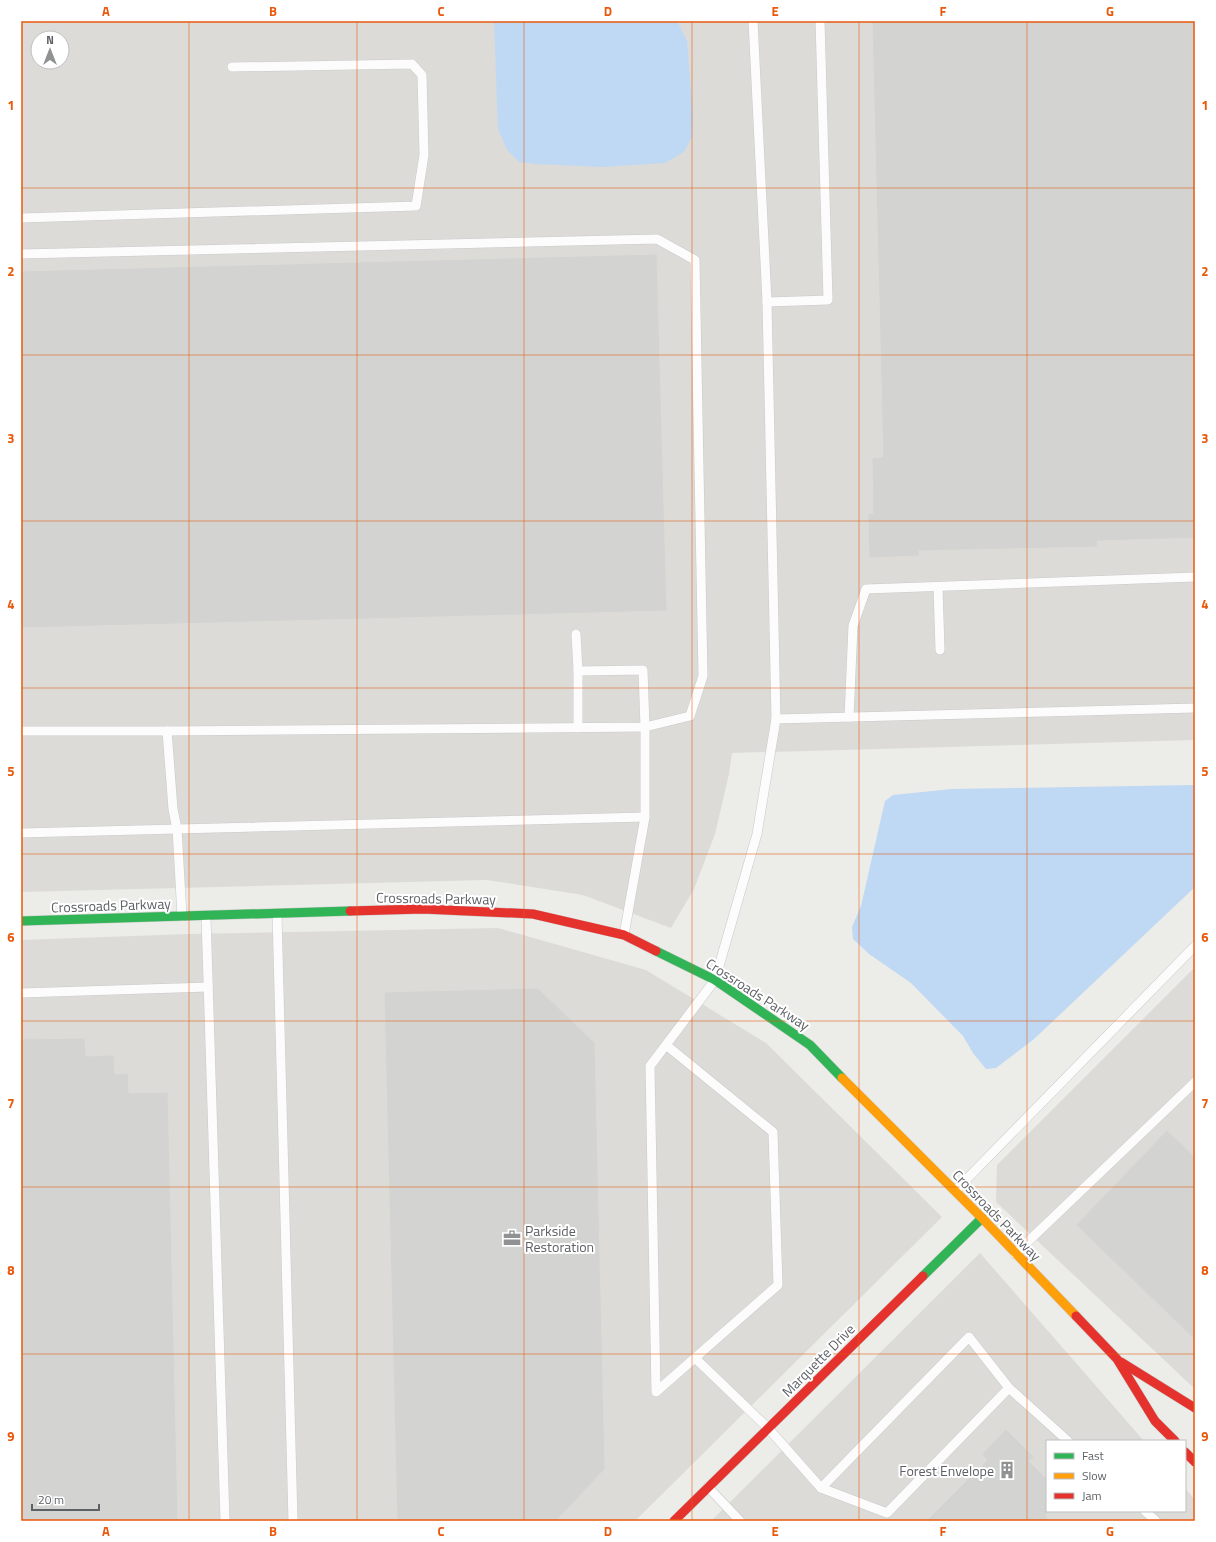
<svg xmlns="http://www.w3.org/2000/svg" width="1216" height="1542" font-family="'Titillium Web',sans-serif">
	<rect width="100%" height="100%" fill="#ecece8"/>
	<!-- industrial -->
	<g fill="#dcdbd8" fill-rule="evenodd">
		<path d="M 21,21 L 1195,21 L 1195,740 L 732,753 L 729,774 L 715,834 L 694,889 L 671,928 L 583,895 L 487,880 L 21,892 ZM 38,38 L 62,38 L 62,62 L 38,62 Z"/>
		<polygon points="498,928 646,970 766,1043 942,1217 635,1521 21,1521 21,940 189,934"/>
		<polygon points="1195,967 1195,1389 996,1202 997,1165"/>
		<polygon points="980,1253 1144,1441 1047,1441 1047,1511 1185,1511 1185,1488 1195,1500 1195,1521 711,1521"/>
	</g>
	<!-- water -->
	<g fill="#bfd8f3">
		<polygon points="494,21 677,21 687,41 693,116 692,137 684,152 665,163 602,167 535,164 519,162 507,150 498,129"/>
		<polygon points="1195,785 1195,887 1034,1039 996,1068 986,1069 973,1053 963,1036 911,983 869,954 853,939 852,927 861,906 885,801 893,795 952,789"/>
	</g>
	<!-- building -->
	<g fill="#d3d3d1" stroke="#dcdbd7">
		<polygon points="872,21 1195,21 1195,538 1097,541 1098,547 919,551 919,556 869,558 868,514 873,513 872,458 883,457"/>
		<polygon points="657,254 667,611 21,628 21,271"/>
		<polygon points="538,988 595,1043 605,1469 556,1521 397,1521 384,992"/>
		<polygon points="85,1038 86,1056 114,1055 115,1074 128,1073 129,1093 168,1092 178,1521 21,1521 21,1039"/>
		<polygon points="1167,1130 1195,1157 1195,1340 1076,1225"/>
		<polygon points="1006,1429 1034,1457 1029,1461 1047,1479 1047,1521 926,1521 987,1460 982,1454"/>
	</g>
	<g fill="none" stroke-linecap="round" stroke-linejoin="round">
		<!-- lane casing -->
		<g stroke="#c9cac9" stroke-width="10">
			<g id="lane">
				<polyline points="753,21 767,302 776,719"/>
				<polyline points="21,218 416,206 424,155 422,75 412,64 232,67"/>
				<polyline points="21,254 657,239 695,260 703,676 690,716 645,727 645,817 624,935"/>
				<polyline points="767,302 828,300 820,21"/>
				<polyline points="938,587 940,650"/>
				<polyline points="576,634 578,671"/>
				<polyline points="849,717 853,626 866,589 1195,577"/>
				<polyline points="21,731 167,731"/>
				<polyline points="21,833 645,817"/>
				<polyline points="277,914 293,1521"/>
				<polyline points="182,916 177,829 173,809 167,731 645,727 643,670 578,671 578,728"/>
				<polyline points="206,916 225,1521"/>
				<polyline points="21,993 208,987"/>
				<polyline points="666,1045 773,1132 778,1285 656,1392 650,1066 715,980 757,834 776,719 1195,708"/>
				<polyline points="955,1191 1195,946"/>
				<polyline points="1015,1254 1195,1082"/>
				<polyline points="695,1358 768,1428 821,1488 887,1513 1009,1388 1068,1441"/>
				<polyline points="708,1487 740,1521"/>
				<polyline points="821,1488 969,1337 1009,1388"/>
				<polyline points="1145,1511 1156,1521"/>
			</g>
		</g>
		<!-- fast casing -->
		<g stroke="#c8c8c8" stroke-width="10">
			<g id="fast">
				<polyline points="21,921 350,911"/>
				<polyline points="656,951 715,980 810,1045 842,1078"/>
				<polyline points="923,1276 982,1218"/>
			</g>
		</g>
		<!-- slow casing -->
		<g stroke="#c8c8c8" stroke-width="10">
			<polyline id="slow" points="842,1078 982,1218 1076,1316"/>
		</g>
		<!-- jam casing -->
		<g stroke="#c8c8c8" stroke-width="10">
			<g id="jam">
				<polyline points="350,911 423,909 533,914 624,935 656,951"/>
				<polyline points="1076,1316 1117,1359 1155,1421 1175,1441"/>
				<polyline points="1121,1362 1195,1408"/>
				<polyline points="1185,1452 1195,1462"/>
				<polyline points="674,1521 923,1276"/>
			</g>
		</g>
		<!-- lane -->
		<use href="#lane" stroke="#fcfcfc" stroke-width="9"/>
		<!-- fast -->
		<use href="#fast" stroke="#30b455" stroke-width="9"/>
		<!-- slow -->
		<use href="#slow" stroke="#ff9f0a" stroke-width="9"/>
		<!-- jam -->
		<use href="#jam" stroke="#e5322d" stroke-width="9"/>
	</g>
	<!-- grid -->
	<path fill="none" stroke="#e8590c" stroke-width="1" stroke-opacity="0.55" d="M 189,21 L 189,1521M 357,21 L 357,1521M 524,21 L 524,1521M 692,21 L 692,1521M 859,21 L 859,1521M 1027,21 L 1027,1521M 21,188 L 1195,188M 21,355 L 1195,355M 21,521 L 1195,521M 21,688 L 1195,688M 21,854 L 1195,854M 21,1021 L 1195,1021M 21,1187 L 1195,1187M 21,1354 L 1195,1354"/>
	<!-- icons -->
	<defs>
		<g id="office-bare" transform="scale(1.38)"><path d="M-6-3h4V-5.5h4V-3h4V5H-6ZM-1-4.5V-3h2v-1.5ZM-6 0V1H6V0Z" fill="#8f9193" stroke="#fff" stroke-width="2.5" paint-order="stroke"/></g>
		<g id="building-bare" transform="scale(1.38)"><path d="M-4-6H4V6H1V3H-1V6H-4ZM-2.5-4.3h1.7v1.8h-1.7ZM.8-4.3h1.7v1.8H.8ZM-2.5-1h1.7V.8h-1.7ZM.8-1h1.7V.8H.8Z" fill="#8f9193" stroke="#fff" stroke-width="2.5" paint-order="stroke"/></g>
	</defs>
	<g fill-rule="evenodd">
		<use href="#office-bare" x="512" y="1238"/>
		<use href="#building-bare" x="1007" y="1470"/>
	</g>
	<g text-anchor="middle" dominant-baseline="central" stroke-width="4" stroke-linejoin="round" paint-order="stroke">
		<!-- street labels -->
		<g font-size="14" fill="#5d6065" stroke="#fff">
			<text transform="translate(436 898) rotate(1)">Crossroads Parkway</text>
			<text transform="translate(111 905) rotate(-2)">Crossroads Parkway</text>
			<text transform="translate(758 994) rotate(33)">Crossroads Parkway</text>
			<text transform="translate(997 1215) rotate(46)">Crossroads Parkway</text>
			<text transform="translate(818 1360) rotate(-45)">Marquette Drive</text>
		</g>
		<!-- poi labels -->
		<g font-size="14" fill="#5d6065" stroke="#fff" text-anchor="start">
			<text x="525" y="1230">Parkside<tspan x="525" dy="16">Restoration</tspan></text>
			<text x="994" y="1470" text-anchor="end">Forest Envelope</text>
		</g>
	</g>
	<!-- border -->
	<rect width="1216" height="1542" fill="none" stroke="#ffffff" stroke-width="44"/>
	<!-- legend -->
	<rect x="1046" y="1440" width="140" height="72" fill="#ffffff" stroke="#bebfc1"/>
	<rect x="1054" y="1453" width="20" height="6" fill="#30b455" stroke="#bebfc1"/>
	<text x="1082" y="1460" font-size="12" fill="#5d6065">Fast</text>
	<rect x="1054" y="1473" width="20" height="6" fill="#ff9f0a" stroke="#bebfc1"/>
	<text x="1082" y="1480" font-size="12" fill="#5d6065">Slow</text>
	<rect x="1054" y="1493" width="20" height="6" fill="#e5322d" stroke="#bebfc1"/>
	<text x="1082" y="1500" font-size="12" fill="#5d6065">Jam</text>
	<!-- north arrow -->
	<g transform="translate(50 50)"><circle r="19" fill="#ffffff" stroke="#bebfc1"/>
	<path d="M0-3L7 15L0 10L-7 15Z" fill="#8f9193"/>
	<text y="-6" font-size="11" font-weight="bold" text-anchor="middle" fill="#5d6065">N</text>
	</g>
	<!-- scale -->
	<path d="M32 1504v6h67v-6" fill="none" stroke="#5d6065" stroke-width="2"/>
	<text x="38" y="1504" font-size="12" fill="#5d6065" stroke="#ffffff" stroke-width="3" paint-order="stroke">20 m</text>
	<rect x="22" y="22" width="1172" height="1498" fill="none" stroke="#e8590c" stroke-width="1.5"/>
	<g font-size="13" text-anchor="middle" font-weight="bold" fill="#e8590c">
		<text x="106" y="16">A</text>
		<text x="273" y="16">B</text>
		<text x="441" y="16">C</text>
		<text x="608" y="16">D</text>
		<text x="775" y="16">E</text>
		<text x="943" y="16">F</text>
		<text x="1110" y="16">G</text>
		<text x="11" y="110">1</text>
		<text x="1205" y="110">1</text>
		<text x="11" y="276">2</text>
		<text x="1205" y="276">2</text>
		<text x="11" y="443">3</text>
		<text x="1205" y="443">3</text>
		<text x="11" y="609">4</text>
		<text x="1205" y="609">4</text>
		<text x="11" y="776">5</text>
		<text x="1205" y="776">5</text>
		<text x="11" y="942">6</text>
		<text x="1205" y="942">6</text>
		<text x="11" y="1108">7</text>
		<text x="1205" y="1108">7</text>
		<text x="11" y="1275">8</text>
		<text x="1205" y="1275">8</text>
		<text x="11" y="1441">9</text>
		<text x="1205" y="1441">9</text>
		<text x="106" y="1536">A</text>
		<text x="273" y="1536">B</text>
		<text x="441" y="1536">C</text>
		<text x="608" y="1536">D</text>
		<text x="775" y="1536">E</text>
		<text x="943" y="1536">F</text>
		<text x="1110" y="1536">G</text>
	</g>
</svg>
